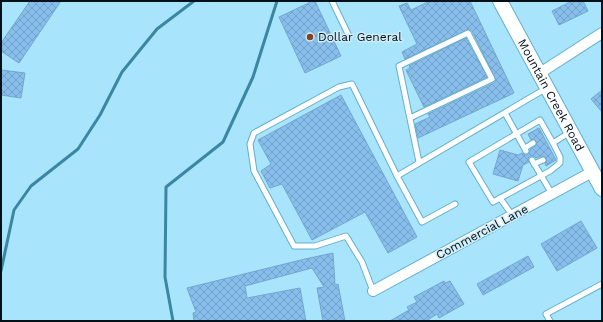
<svg xmlns="http://www.w3.org/2000/svg" width="603" height="322" font-family="'Work Sans',sans-serif">
	<defs>
		<pattern id="building-cross-hatch" width="8" height="8" patternUnits="userSpaceOnUse"><rect width="8" height="8" fill="#88beeb"/><path d="M0 0l8 8M0 8l8-8" fill="none" stroke="#74a2c9"/></pattern>
	</defs>
	<rect width="100%" height="100%" fill="#a8e4fb"/>
	<g fill="none" stroke-linecap="round" stroke-linejoin="round">
		<!-- stream -->
		<g stroke="#3b87a2" stroke-width="3">
			<polyline points="1,271 14,210 31,186 78,149 100,115 122,72 157,29 194,1"/>
			<polyline points="173,321 165,277 166,187 223,142 253,77 277,1"/>
		</g>
	</g>
	<!-- building -->
	<g fill="url(#building-cross-hatch)" stroke="#72a6d2">
		<polygon points="30,1 61,1 19,63 1,51 1,43"/>
		<polygon points="313,1 315,1 341,56 305,73 279,17"/>
		<polygon points="430,1 470,1 514,93 418,138 415,124 430,117 428,114 494,83 496,80 472,31 469,29 405,59 402,52 417,44 399,6 407,3 411,10"/>
		<polygon points="572,1 583,1 588,11 559,25 552,11"/>
		<polygon points="466,38 487,77 424,107 406,70 410,68 409,66"/>
		<polygon points="1,70 25,73 21,98 1,95"/>
		<polygon points="602,90 602,112 591,99"/>
		<polygon points="341,95 417,237 388,253 365,212 312,240 282,184 270,188 261,171 271,164 258,140"/>
		<polygon points="539,128 556,160 546,166 545,163 547,160 545,157 541,156 536,158 534,156 530,156 528,158 529,162 523,165 518,181 493,174 500,150 518,155 522,153 526,155 528,154 530,150 535,146 537,143 535,140 531,140 528,134"/>
		<polygon points="581,221 597,248 557,271 541,244"/>
		<polygon points="333,253 335,285 338,284 345,321 323,321 317,288 324,287 312,268 245,286 247,298 300,288 306,321 194,321 193,313 196,312 187,288 305,259"/>
		<polygon points="528,256 534,267 483,295 477,284"/>
		<polygon points="444,281 445,283 450,281 464,304 439,318 437,314 426,321 390,321 409,310 407,307 417,302 414,297"/>
	</g>
	<g fill="none" stroke-linecap="round" stroke-linejoin="round">
		<!-- lane casing -->
		<g stroke="#64afcb" stroke-width="7">
			<g id="lane">
				<polyline points="332,1 349,36"/>
				<polyline points="505,113 526,151"/>
				<polyline points="410,118 492,79 468,33 399,66 419,162"/>
				<polyline points="553,143 560,157 560,163 550,171 493,202 469,162 540,120 553,143 570,132"/>
				<polyline points="525,148 533,143"/>
				<polyline points="532,160 552,194"/>
				<polyline points="534,164 543,160"/>
				<polyline points="500,198 512,215"/>
				<polyline points="455,204 422,222 397,176 545,89"/>
				<polyline points="373,291 362,262 346,236 315,246 294,246 254,171 250,144 254,133 339,87 352,84 397,176"/>
				<polyline points="550,321 546,314 602,284"/>
			</g>
		</g>
		<!-- street casing -->
		<g stroke="#64afcb" stroke-width="12">
			<g id="street">
				<polyline points="540,73 602,33"/>
				<polyline points="373,291 592,172"/>
			</g>
		</g>
		<!-- secondary casing -->
		<g stroke="#64afcb" stroke-width="16">
			<g id="secondary">
				<path id="s1" d="M 500,1 L 602,189"/>
			</g>
		</g>
		<!-- lane -->
		<use href="#lane" stroke="#fff" stroke-width="5"/>
		<!-- street -->
		<use href="#street" stroke="#fff" stroke-width="10"/>
		<!-- secondary -->
		<use href="#secondary" stroke="#fff" stroke-width="14"/>
	</g>
	<!-- markers -->
	<circle fill="#88411e" stroke="#cfecf8" stroke-width="1.5" cx="310" cy="37" r="4"/>
	<g text-anchor="middle" dominant-baseline="central" stroke-width="3" stroke-linejoin="round" paint-order="stroke">
		<!-- poi labels -->
		<g font-size="12" fill="#001018" stroke="#cfecf8" text-anchor="start">
			<text x="318" y="37">Dollar General</text>
		</g>
		<!-- street labels -->
		<g font-size="12" fill="#001018" stroke="#cfecf8">
			<text stroke="none"><textPath href="#s1" startOffset="107">Mountain Creek Road</textPath></text>
			<text transform="translate(482 232) rotate(-28)">Commercial Lane</text>
		</g>
	</g>
	<!-- border -->
	<rect width="603" height="322" fill="none" stroke="#001018" stroke-width="4"/>
</svg>
